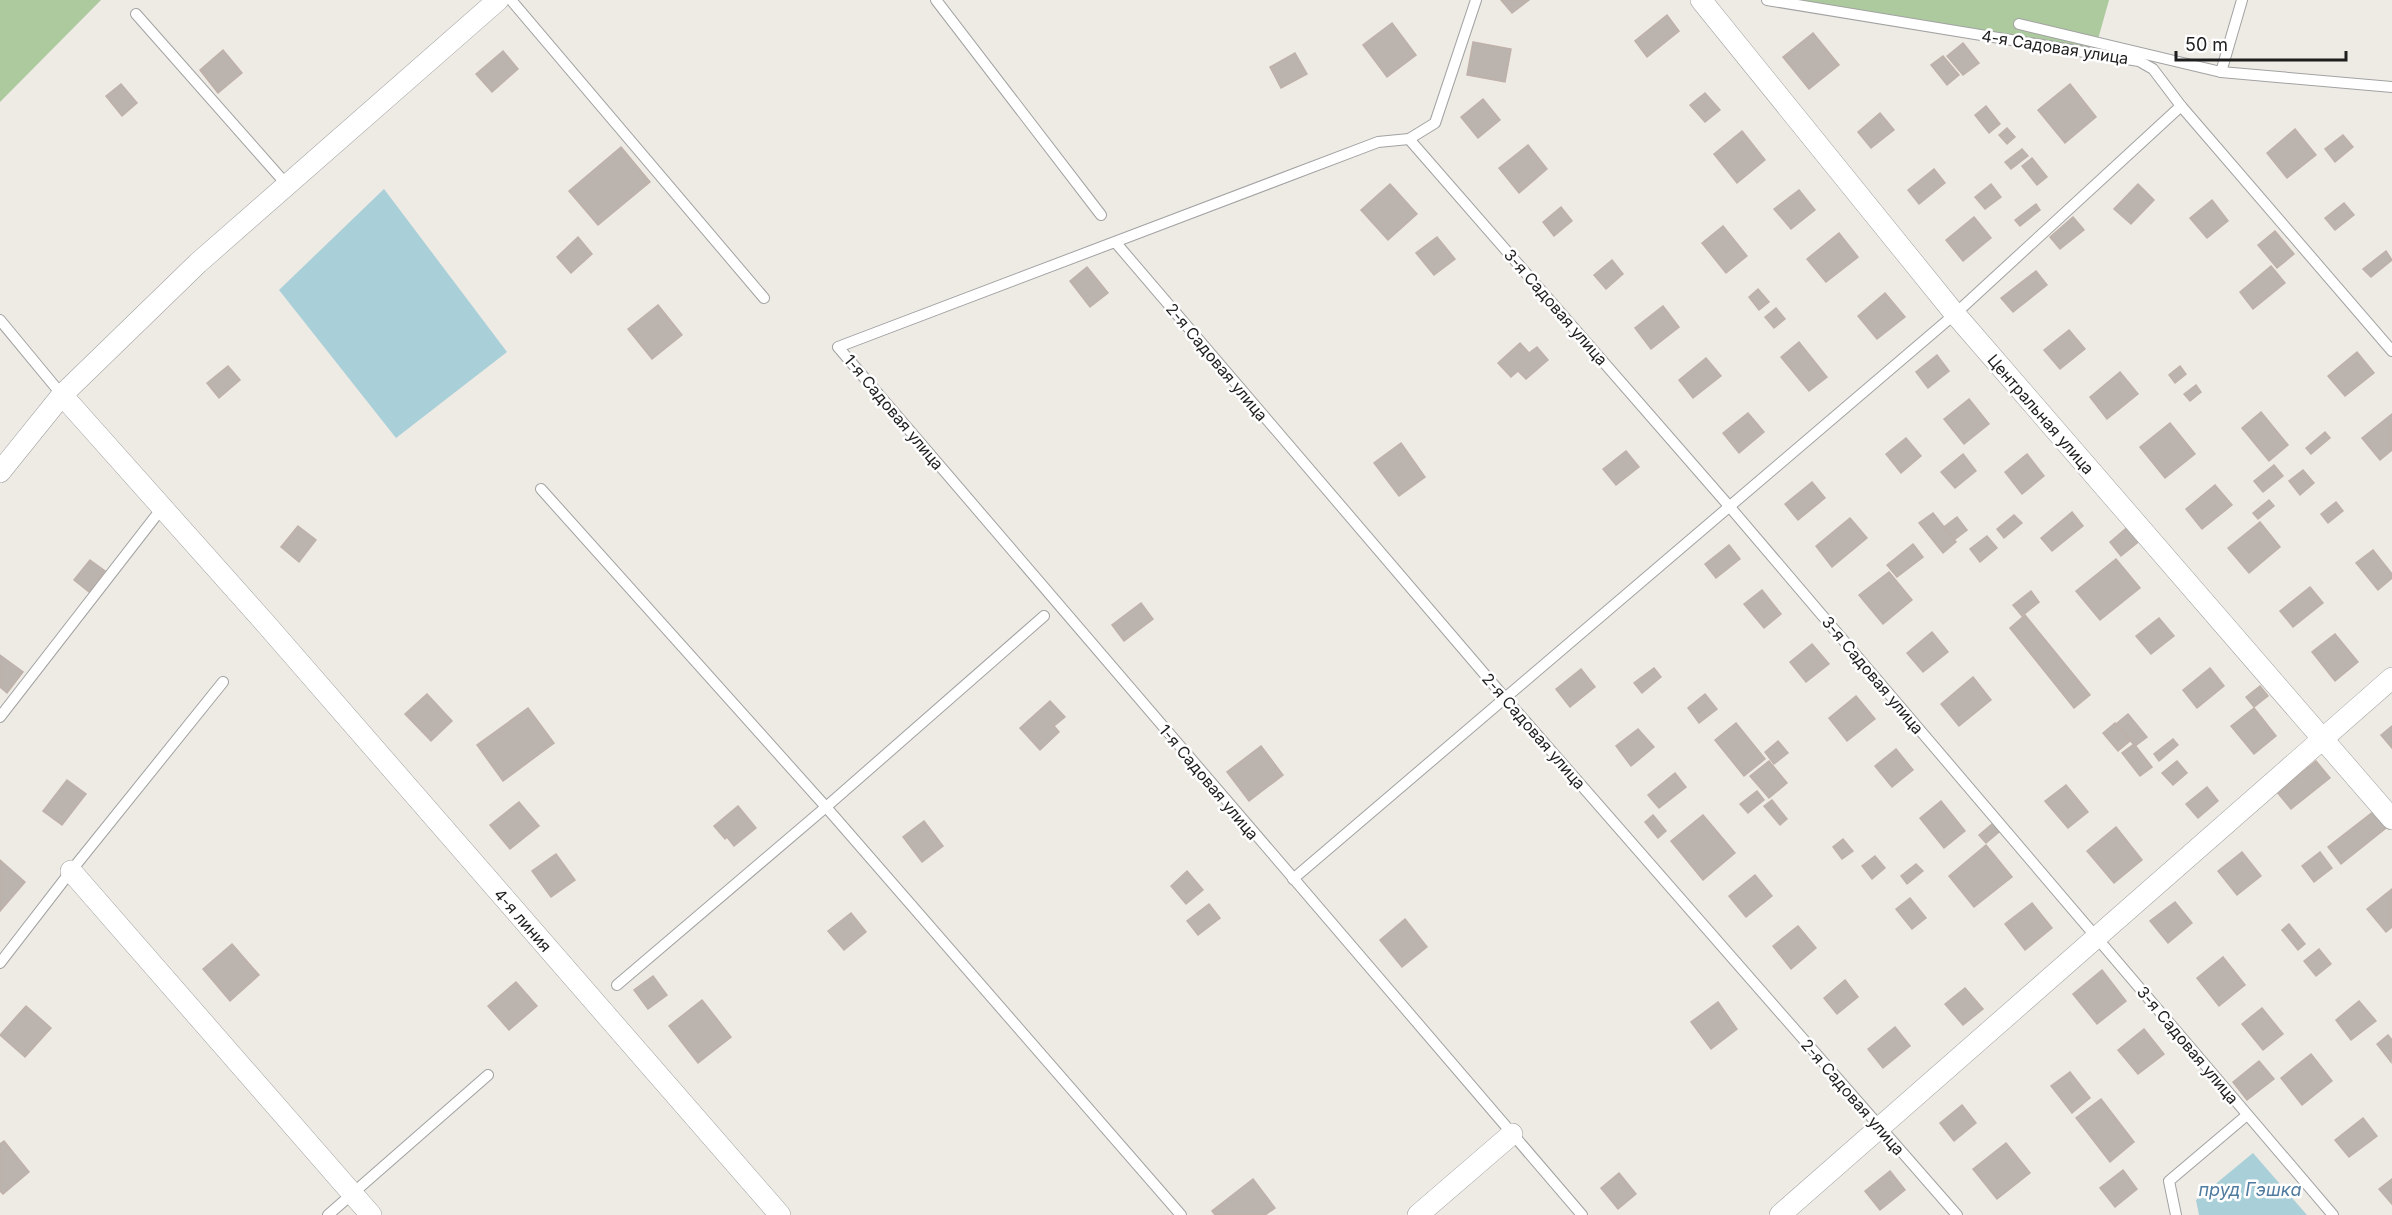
<svg xmlns="http://www.w3.org/2000/svg" width="2392" height="1215" font-family="Inter,sans-serif">
	<rect width="100%" height="100%" fill="#eeebe5"/>
	<!-- forest -->
	<g fill="#acca9d">
		<polygon points="0,0 101,0 0,102"/>
		<polygon points="1771,0 2109,0 2093,57"/>
	</g>
	<!-- water -->
	<g fill="#a9cfd8">
		<polygon points="384,189 507,352 396,438 279,290"/>
		<polygon points="2253,1153 2307,1215 2199,1215 2196,1200"/>
	</g>
	<!-- building -->
	<g fill="#bbb4ae" stroke="#bfb1a9" stroke-width="1.5">
		<polygon points="1501,0 1529,0 1512,13"/>
		<polygon points="1667,15 1679,31 1647,57 1635,41"/>
		<polygon points="1392,23 1416,55 1387,77 1363,45"/>
		<polygon points="1813,33 1839,65 1809,89 1783,57"/>
		<polygon points="1473,42 1511,49 1505,82 1467,75"/>
		<polygon points="1963,43 1979,63 1963,75 1947,56"/>
		<polygon points="223,50 242,73 218,93 200,70"/>
		<polygon points="503,51 518,69 492,92 476,74"/>
		<polygon points="1295,53 1307,74 1281,88 1270,67"/>
		<polygon points="1943,56 1959,75 1947,85 1931,65"/>
		<polygon points="121,84 137,103 122,116 106,96"/>
		<polygon points="2070,84 2096,117 2065,143 2038,110"/>
		<polygon points="1705,93 1720,110 1705,122 1690,105"/>
		<polygon points="1483,99 1500,120 1478,138 1461,117"/>
		<polygon points="1986,106 2000,124 1989,133 1975,115"/>
		<polygon points="1880,113 1894,130 1871,148 1858,132"/>
		<polygon points="2007,128 2015,137 2007,144 1999,135"/>
		<polygon points="2295,129 2316,155 2287,178 2267,153"/>
		<polygon points="1742,131 1765,160 1737,183 1714,154"/>
		<polygon points="2343,135 2353,147 2335,162 2325,149"/>
		<polygon points="1528,145 1547,169 1519,193 1499,168"/>
		<polygon points="621,147 650,182 598,225 569,191"/>
		<polygon points="2022,149 2028,156 2011,169 2005,162"/>
		<polygon points="2032,158 2047,177 2037,185 2022,166"/>
		<polygon points="1934,169 1945,183 1919,204 1908,190"/>
		<polygon points="1390,184 1417,214 1388,240 1361,210"/>
		<polygon points="1991,184 2001,197 1985,209 1975,197"/>
		<polygon points="2138,184 2154,200 2131,224 2114,209"/>
		<polygon points="1799,190 1815,210 1791,229 1774,209"/>
		<polygon points="2212,200 2228,221 2207,238 2190,218"/>
		<polygon points="2344,203 2354,215 2335,230 2325,218"/>
		<polygon points="2036,204 2040,210 2020,226 2015,220"/>
		<polygon points="1561,207 1572,221 1554,236 1543,222"/>
		<polygon points="1974,217 1991,238 1963,261 1946,240"/>
		<polygon points="2073,217 2084,230 2060,249 2050,237"/>
		<polygon points="1723,226 1747,256 1726,273 1702,243"/>
		<polygon points="2275,231 2294,254 2277,268 2258,245"/>
		<polygon points="1839,233 1858,257 1826,282 1807,259"/>
		<polygon points="578,237 592,254 571,273 557,257"/>
		<polygon points="1437,237 1455,259 1434,275 1416,253"/>
		<polygon points="2386,251 2392,260 2371,277 2363,269"/>
		<polygon points="1612,260 1623,274 1606,289 1594,275"/>
		<polygon points="2271,266 2285,283 2253,309 2240,292"/>
		<polygon points="1087,267 1108,293 1090,307 1070,281"/>
		<polygon points="2036,271 2047,285 2013,312 2001,298"/>
		<polygon points="1758,289 1769,302 1759,310 1749,297"/>
		<polygon points="1885,293 1905,317 1877,339 1858,316"/>
		<polygon points="658,305 682,335 652,359 628,329"/>
		<polygon points="1663,306 1679,327 1651,349 1635,328"/>
		<polygon points="1776,308 1785,319 1774,328 1765,317"/>
		<polygon points="2069,330 2085,349 2060,369 2044,350"/>
		<polygon points="1799,342 1827,377 1809,391 1781,357"/>
		<polygon points="1520,343 1529,353 1537,347 1548,360 1526,379 1518,371 1511,377 1498,363"/>
		<polygon points="2357,352 2374,373 2345,396 2328,376"/>
		<polygon points="1937,355 1949,371 1928,388 1916,372"/>
		<polygon points="1706,358 1721,376 1693,398 1679,380"/>
		<polygon points="228,366 240,380 219,398 207,383"/>
		<polygon points="2180,366 2186,374 2175,383 2169,375"/>
		<polygon points="2120,372 2138,394 2107,419 2090,397"/>
		<polygon points="2196,385 2201,392 2190,401 2184,394"/>
		<polygon points="1969,399 1989,424 1964,444 1944,419"/>
		<polygon points="2261,412 2288,445 2269,461 2242,428"/>
		<polygon points="1748,413 1764,432 1739,453 1723,433"/>
		<polygon points="2392,414 2392,450 2380,460 2362,438"/>
		<polygon points="2170,423 2195,454 2165,478 2140,447"/>
		<polygon points="2325,432 2330,438 2311,454 2306,448"/>
		<polygon points="1906,438 1921,456 1901,473 1886,454"/>
		<polygon points="1401,443 1425,477 1399,496 1374,463"/>
		<polygon points="1626,451 1639,467 1616,485 1603,469"/>
		<polygon points="1963,454 1976,471 1955,488 1941,472"/>
		<polygon points="2027,454 2044,476 2022,494 2005,472"/>
		<polygon points="2274,465 2283,476 2263,492 2254,481"/>
		<polygon points="2303,470 2314,483 2300,495 2289,481"/>
		<polygon points="1812,482 1825,498 1798,520 1785,504"/>
		<polygon points="2215,485 2232,505 2202,529 2186,509"/>
		<polygon points="2269,500 2274,506 2258,519 2253,513"/>
		<polygon points="2336,502 2343,511 2328,523 2321,514"/>
		<polygon points="2072,512 2083,526 2052,551 2041,538"/>
		<polygon points="1933,513 1956,542 1943,553 1919,523"/>
		<polygon points="2014,515 2022,523 2004,538 1997,529"/>
		<polygon points="1957,517 1967,530 1954,540 1944,527"/>
		<polygon points="1850,518 1867,538 1832,567 1816,546"/>
		<polygon points="2260,522 2280,547 2249,573 2228,548"/>
		<polygon points="2130,525 2142,539 2121,556 2110,542"/>
		<polygon points="298,526 316,540 299,562 281,547"/>
		<polygon points="1987,536 1997,548 1980,562 1970,549"/>
		<polygon points="1913,544 1923,557 1897,577 1887,565"/>
		<polygon points="1729,545 1740,559 1716,578 1705,564"/>
		<polygon points="2373,550 2392,574 2392,578 2378,590 2356,563"/>
		<polygon points="2116,559 2140,588 2100,620 2076,591"/>
		<polygon points="90,560 105,571 89,592 74,580"/>
		<polygon points="1889,572 1912,600 1883,624 1859,595"/>
		<polygon points="2310,587 2323,603 2293,627 2280,611"/>
		<polygon points="1762,590 1781,614 1764,628 1744,604"/>
		<polygon points="2031,591 2039,602 2022,616 2013,605"/>
		<polygon points="1141,603 1153,619 1124,641 1112,625"/>
		<polygon points="2025,615 2090,695 2074,708 2010,628"/>
		<polygon points="2159,618 2174,636 2151,654 2136,636"/>
		<polygon points="1932,632 1948,652 1923,672 1907,653"/>
		<polygon points="2335,634 2358,662 2335,681 2312,652"/>
		<polygon points="1812,644 1829,664 1806,682 1790,662"/>
		<polygon points="0,655 23,672 7,693 0,687"/>
		<polygon points="1654,668 1661,677 1642,693 1634,683"/>
		<polygon points="2210,668 2224,686 2197,708 2183,690"/>
		<polygon points="1581,669 1595,687 1570,707 1556,689"/>
		<polygon points="1973,677 1991,700 1959,726 1941,704"/>
		<polygon points="2260,686 2268,696 2254,707 2246,697"/>
		<polygon points="427,694 452,721 431,741 405,714"/>
		<polygon points="1705,694 1717,709 1699,723 1688,708"/>
		<polygon points="1856,696 1875,719 1847,741 1829,718"/>
		<polygon points="1050,701 1065,717 1054,726 1059,732 1040,750 1020,728"/>
		<polygon points="528,708 554,743 503,781 477,745"/>
		<polygon points="2254,708 2276,736 2254,754 2231,726"/>
		<polygon points="2128,714 2147,737 2135,746 2116,724"/>
		<polygon points="1736,723 1765,759 1744,776 1715,740"/>
		<polygon points="2115,723 2130,741 2118,751 2103,733"/>
		<polygon points="2392,726 2392,748 2381,735"/>
		<polygon points="1638,729 1654,747 1631,766 1616,746"/>
		<polygon points="2173,739 2178,745 2159,761 2154,754"/>
		<polygon points="1778,741 1788,753 1774,764 1765,752"/>
		<polygon points="2134,744 2152,767 2140,776 2122,753"/>
		<polygon points="1261,746 1283,775 1249,801 1227,772"/>
		<polygon points="1896,749 1913,770 1892,787 1875,766"/>
		<polygon points="1769,761 1787,783 1769,798 1750,776"/>
		<polygon points="2177,761 2187,773 2173,785 2162,773"/>
		<polygon points="2316,761 2330,778 2291,809 2277,792"/>
		<polygon points="1675,773 1686,787 1659,808 1648,795"/>
		<polygon points="67,780 86,794 62,825 43,811"/>
		<polygon points="2066,785 2088,812 2068,828 2045,801"/>
		<polygon points="2207,787 2218,801 2198,818 2186,804"/>
		<polygon points="1757,791 1764,800 1748,813 1740,804"/>
		<polygon points="1772,800 1787,819 1780,825 1764,806"/>
		<polygon points="1941,801 1965,831 1944,848 1920,818"/>
		<polygon points="519,802 539,826 510,849 490,825"/>
		<polygon points="738,806 756,828 734,846 727,837 725,839 714,826"/>
		<polygon points="2378,808 2391,824 2341,864 2328,847"/>
		<polygon points="1653,815 1666,831 1658,838 1645,822"/>
		<polygon points="1703,815 1735,853 1703,880 1671,841"/>
		<polygon points="1998,819 2005,827 1986,843 1979,835"/>
		<polygon points="924,821 943,846 922,862 903,837"/>
		<polygon points="2116,827 2142,860 2114,883 2087,851"/>
		<polygon points="1843,839 1853,851 1842,859 1833,847"/>
		<polygon points="1986,845 2012,877 1974,907 1949,876"/>
		<polygon points="2242,852 2261,876 2237,895 2218,871"/>
		<polygon points="2320,852 2332,868 2314,882 2302,866"/>
		<polygon points="556,854 575,880 551,897 532,871"/>
		<polygon points="1875,856 1885,868 1872,879 1862,866"/>
		<polygon points="0,860 25,882 0,911"/>
		<polygon points="1916,864 1923,871 1907,884 1901,876"/>
		<polygon points="1187,871 1203,890 1186,904 1171,886"/>
		<polygon points="1755,875 1772,896 1746,917 1729,896"/>
		<polygon points="2392,889 2392,927 2386,932 2367,909"/>
		<polygon points="1910,898 1926,918 1912,929 1896,909"/>
		<polygon points="2175,902 2192,923 2168,943 2150,921"/>
		<polygon points="2032,903 2052,928 2025,950 2005,924"/>
		<polygon points="1209,904 1220,918 1198,935 1187,921"/>
		<polygon points="851,913 866,932 844,950 828,931"/>
		<polygon points="1405,919 1427,947 1402,967 1380,940"/>
		<polygon points="2289,924 2305,944 2298,950 2282,930"/>
		<polygon points="1798,926 1816,948 1791,969 1773,946"/>
		<polygon points="232,944 259,975 230,1001 203,969"/>
		<polygon points="2319,949 2331,964 2316,976 2304,961"/>
		<polygon points="2223,957 2245,985 2219,1006 2197,978"/>
		<polygon points="2102,970 2126,1001 2097,1024 2073,994"/>
		<polygon points="653,976 667,995 648,1009 634,990"/>
		<polygon points="1845,980 1858,997 1837,1014 1824,998"/>
		<polygon points="516,982 537,1006 509,1030 488,1006"/>
		<polygon points="1965,988 1983,1009 1963,1025 1945,1004"/>
		<polygon points="702,1000 731,1037 698,1063 669,1026"/>
		<polygon points="2359,1001 2376,1021 2351,1040 2336,1020"/>
		<polygon points="1718,1002 1737,1029 1711,1049 1691,1022"/>
		<polygon points="26,1006 51,1028 25,1057 0,1035"/>
		<polygon points="2262,1008 2283,1034 2263,1050 2242,1024"/>
		<polygon points="1895,1027 1910,1046 1883,1068 1868,1049"/>
		<polygon points="2144,1029 2164,1054 2138,1074 2118,1050"/>
		<polygon points="2388,1035 2392,1040 2391,1062 2377,1044"/>
		<polygon points="2311,1054 2332,1081 2302,1105 2281,1078"/>
		<polygon points="2259,1061 2274,1079 2247,1100 2233,1082"/>
		<polygon points="2070,1072 2090,1098 2072,1113 2051,1086"/>
		<polygon points="2101,1099 2134,1142 2110,1162 2076,1118"/>
		<polygon points="1962,1105 1976,1123 1954,1141 1940,1123"/>
		<polygon points="2363,1118 2377,1136 2349,1157 2335,1140"/>
		<polygon points="4,1141 29,1172 3,1194 0,1191 0,1144"/>
		<polygon points="2006,1143 2030,1173 1997,1199 1973,1169"/>
		<polygon points="2123,1170 2137,1189 2115,1207 2100,1188"/>
		<polygon points="1890,1171 1905,1190 1880,1210 1865,1191"/>
		<polygon points="1619,1173 1636,1194 1618,1209 1601,1188"/>
		<polygon points="1253,1179 1275,1208 1265,1215 1215,1215 1212,1211"/>
		<polygon points="2392,1179 2392,1204 2379,1189"/>
	</g>
	<g fill="none" stroke-linecap="round" stroke-linejoin="round">
		<!-- lane casing -->
		<g stroke="#a2a2a2" stroke-width="12">
			<g id="lane">
				<polyline points="511,0 764,298"/>
				<polyline points="936,0 1101,215"/>
				<polyline points="1476,0 1435,123 1409,139 1378,142 838,347 1582,1215"/>
				<polyline points="1767,0 2139,61 2153,69 2181,106 2392,351"/>
				<polyline points="136,14 287,185"/>
				<polyline points="2019,24 2221,72 2392,87"/>
				<polyline points="2221,72 2242,0"/>
				<polyline points="1409,139 1729,506 2333,1215"/>
				<polyline points="1116,243 1505,698 1957,1215"/>
				<polyline points="0,320 62,395"/>
				<polyline points="541,489 826,807 1181,1215"/>
				<polyline points="0,717 162,508"/>
				<polyline points="1293,879 1955,314 2181,106"/>
				<polyline points="0,963 71,871 223,682"/>
				<polyline points="617,985 826,807 1044,616"/>
				<polyline points="328,1215 488,1075"/>
				<polyline points="2176,1215 2169,1181 2247,1115"/>
			</g>
		</g>
		<!-- street casing -->
		<g stroke="#a2a2a2" stroke-width="22">
			<g id="street">
				<polyline points="1701,0 1955,314 2392,819"/>
				<polyline points="62,395 266,624 780,1215"/>
				<polyline points="0,472 62,395 198,263 498,0"/>
				<polyline points="71,871 371,1215"/>
				<polyline points="1418,1215 1512,1134"/>
				<polyline points="1780,1215 2392,678"/>
			</g>
		</g>
		<!-- lane -->
		<use href="#lane" stroke="#fff" stroke-width="10"/>
		<!-- street -->
		<use href="#street" stroke="#fff" stroke-width="21"/>
	</g>
	<g text-anchor="middle" dominant-baseline="central" stroke-width="5" stroke-linejoin="round" paint-order="stroke">
		<!-- street labels -->
		<g font-size="16" fill="#1e1e1e" stroke="#fff">
			<text transform="translate(2055 47) rotate(9)">4-я Садовая улица</text>
			<text transform="translate(1556 307) rotate(49)">3-я Садовая улица</text>
			<text transform="translate(1217 362) rotate(50)">2-я Садовая улица</text>
			<text transform="translate(894 412) rotate(50)">1-я Садовая улица</text>
			<text transform="translate(2041 414) rotate(49)">Центральная улица</text>
			<text transform="translate(1873 675) rotate(50)">3-я Садовая улица</text>
			<text transform="translate(1534 731) rotate(49)">2-я Садовая улица</text>
			<text transform="translate(1209 782) rotate(50)">1-я Садовая улица</text>
			<text transform="translate(523 920) rotate(49)">4-я линия</text>
			<text transform="translate(2188 1045) rotate(50)">3-я Садовая улица</text>
			<text transform="translate(1853 1097) rotate(49)">2-я Садовая улица</text>
		</g>
		<!-- water labels -->
		<g font-size="18" font-style="italic" fill="#507a9e" stroke="#fff">
			<text x="2250" y="1189">пруд Гэшка</text>
		</g>
	</g>
	<!-- scale -->
	<path d="M2176 51v9h170v-9" fill="none" stroke="#1e1e1e" stroke-width="3"/>
	<text x="2185" y="51" font-size="18" fill="#1e1e1e" stroke="#ffffff" stroke-width="4.5" paint-order="stroke">50 m</text>
</svg>
